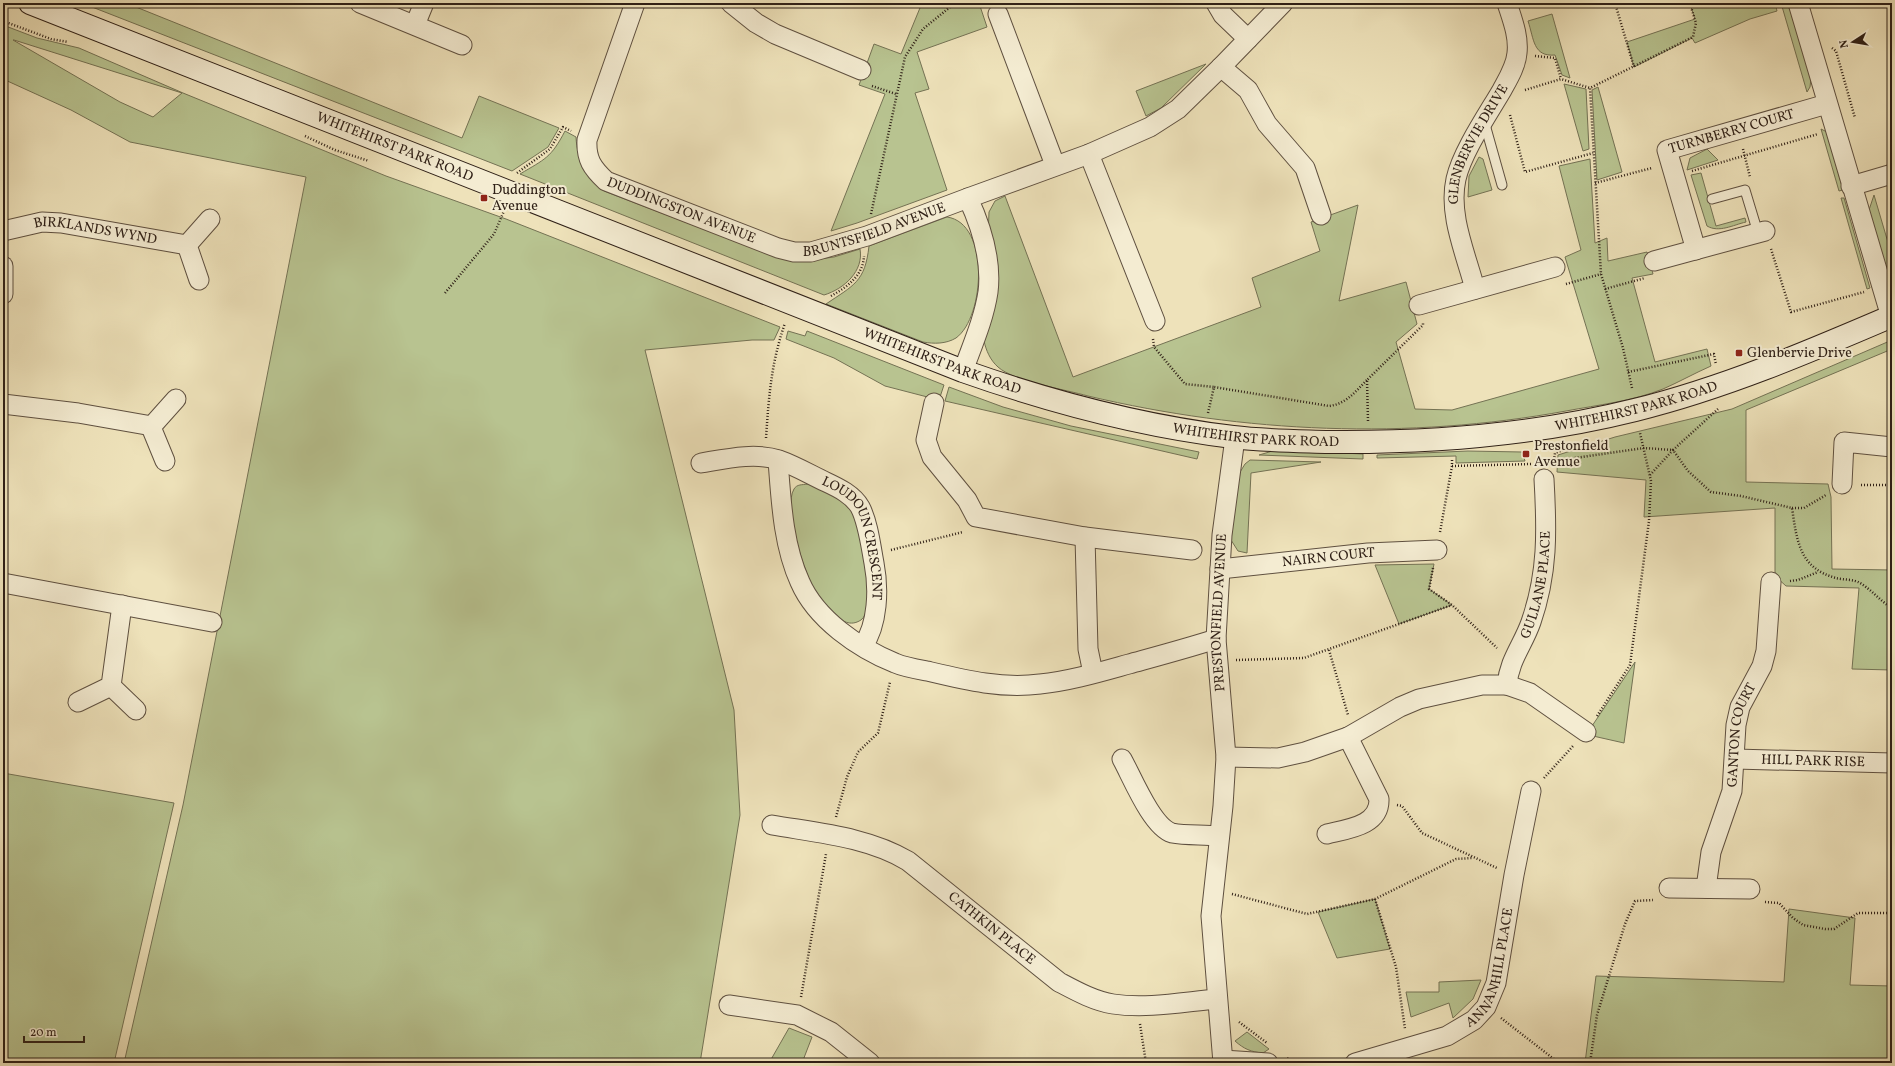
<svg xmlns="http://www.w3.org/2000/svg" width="1895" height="1066" font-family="Vollkorn,serif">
	<rect width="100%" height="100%" fill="#eee2ba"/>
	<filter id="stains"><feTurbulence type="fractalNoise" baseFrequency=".005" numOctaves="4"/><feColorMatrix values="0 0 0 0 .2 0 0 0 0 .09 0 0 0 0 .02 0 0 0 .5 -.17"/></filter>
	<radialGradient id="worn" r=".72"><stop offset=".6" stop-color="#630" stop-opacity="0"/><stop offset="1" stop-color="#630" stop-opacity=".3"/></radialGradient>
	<!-- green -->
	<g fill="#b8c390" stroke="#747254" fill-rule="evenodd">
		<polygon points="91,3 126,3 462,138 479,96 559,128 548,147 512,171 92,7"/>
		<polygon points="922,3 979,3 987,27 917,52 929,89 915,93 947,190 857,223 831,231 885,94 859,85 874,44 901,54"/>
		<polygon points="1697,3 1775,3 1777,11 1750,19 1695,43 1692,38 1634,67 1627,42 1695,19 1691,7"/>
		<polygon points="1781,3 1788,3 1811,78 1810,87 1807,92"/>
		<path d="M 1552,14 L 1570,78 L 1562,75 L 1555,55 C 1533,57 1534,39 1528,21 Z"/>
		<path d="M 3,25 L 37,38 L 79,48 L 183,93 L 386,176 L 506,219 L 780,327 L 774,340 L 752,340 L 645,350 L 734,710 L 740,815 L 700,1063 L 124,1063 L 183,805 L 306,177 L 130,142 L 71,110 L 3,79 ZM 13,40 L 14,40 L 182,93 L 153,117 L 120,102 Z"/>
		<polygon points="1206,64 1161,108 1146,116 1136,91"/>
		<polygon points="1564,84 1586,89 1589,149 1583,151"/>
		<polygon points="1598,87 1622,172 1597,180 1592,90"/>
		<polygon points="1821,129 1827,132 1843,190 1839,191"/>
		<path d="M 565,131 L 576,137 C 577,160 587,176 604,191 L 774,256 L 812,260 L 834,257 L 860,249 C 864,271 844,289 824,295 L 520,174 C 545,159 551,158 565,131 Z"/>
		<polygon points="1707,149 1718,160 1687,170 1690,158"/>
		<polygon points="1479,157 1483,159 1492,190 1468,197 1469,176"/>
		<path d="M 1590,159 L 1595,243 L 1607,238 L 1608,261 L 1647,252 L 1653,274 L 1632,278 L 1655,362 L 1707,349 L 1711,366 C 1695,373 1679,382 1663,389 C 1633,401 1598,405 1566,411 C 1408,440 1245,433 1088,396 C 1067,390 1013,381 998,367 C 990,360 986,350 984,341 L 989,212 L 995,201 L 1005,196 L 1073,377 L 1261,307 L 1252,278 L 1320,251 L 1311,222 L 1358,205 L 1339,301 L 1406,282 L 1417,324 L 1396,342 L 1415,409 L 1452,410 L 1599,369 L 1565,257 L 1581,250 L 1559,166 Z"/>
		<path d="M 1701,173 L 1716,226 L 1745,218 L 1746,222 C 1733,225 1719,233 1707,226 L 1691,175 Z"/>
		<polygon points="1874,195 1892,256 1892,281 1889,277 1869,210"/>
		<polygon points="1841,198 1844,198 1870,288 1867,289"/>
		<path d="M 947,217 C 990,223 985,317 956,338 C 946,344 934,344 923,342 L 826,304 C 854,285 865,282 869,246 Z"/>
		<polygon points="788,331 805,336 807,331 944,385 939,400 885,386 834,358 786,339"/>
		<polygon points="1892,340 1892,349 1746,410 1746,482 1828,484 1831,497 1832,569 1892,570 1892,670 1852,669 1859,588 1786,586 1775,576 1775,508 1644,517 1646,480 1557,472 1558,455 1615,437 1732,409"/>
		<polygon points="949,387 1003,407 1071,426 1199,452 1197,459 945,401"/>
		<polygon points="1276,450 1363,454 1363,459 1259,455"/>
		<polygon points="1468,451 1522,452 1525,461 1456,463 1456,456 1377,458 1377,455"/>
		<polygon points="1250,460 1321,462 1251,473 1247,553 1238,551 1231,540 1237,477 1245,464"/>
		<path d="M 808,484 C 823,487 845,498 853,512 C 862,529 877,609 861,620 C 850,627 842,621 834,614 C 827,607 820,600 815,591 C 804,573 783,507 794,489 C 797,484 802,485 808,484 Z"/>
		<polygon points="1434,564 1429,589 1452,605 1399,624 1375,565"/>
		<polygon points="1635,662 1624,743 1593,736 1592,726"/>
		<polygon points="3,773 174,803 114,1063 3,1063"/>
		<polygon points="1375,899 1390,949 1337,958 1318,912"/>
		<polygon points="1789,909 1855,918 1850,985 1892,986 1892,1063 1585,1063 1596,976 1784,982"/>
		<polygon points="1481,980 1473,999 1453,1018 1449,1003 1411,1017 1406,992 1439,992 1439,982"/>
		<polygon points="789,1028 812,1037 802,1063 769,1063"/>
		<path d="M 1247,1032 L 1269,1049 L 1263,1053 C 1251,1052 1244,1049 1235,1041 Z"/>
	</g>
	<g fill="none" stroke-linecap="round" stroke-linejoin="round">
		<!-- lane casing -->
		<g stroke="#5f5040" stroke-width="11">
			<g id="lane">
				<polyline points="1484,121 1502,185"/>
				<polyline points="1712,199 1745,190 1758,233"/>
			</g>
		</g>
		<!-- street casing -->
		<g stroke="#5f5040" stroke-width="21">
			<g id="street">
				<polyline points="360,3 462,45"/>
				<path id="s1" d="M 635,3 L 587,140 C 586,159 592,168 606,181 L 778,248 L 794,252 L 811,252 L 867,236 L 968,198 L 1089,154 L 1150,127 L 1178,109 L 1221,67 L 1283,3"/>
				<polyline points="731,3 756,23 775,34 861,70"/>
				<polyline points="1216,3 1223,15 1248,39"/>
				<polyline points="1798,3 1891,317"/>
				<polyline points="998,14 1055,165"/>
				<polyline points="415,25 424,3"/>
				<polyline points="1221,67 1248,90 1267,124 1305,168 1321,215"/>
				<polyline points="1089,154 1155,321"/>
				<polyline points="1851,186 1892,174"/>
				<path id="s2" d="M 3,231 L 42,222 L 61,223 L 187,245"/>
				<path id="s3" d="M 1696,250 L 1667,150 L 1827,104"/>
				<polyline points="1654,261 1765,231"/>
				<polyline points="3,266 3,294"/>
				<polyline points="199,280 187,245 210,219"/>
				<path id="s4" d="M 1475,289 C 1466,254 1448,215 1456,179 C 1462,152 1488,114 1502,90 C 1508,79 1516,66 1517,53 C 1519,36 1512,19 1507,3"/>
				<polyline points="1419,305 1555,267"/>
				<path d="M 963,371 C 972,346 984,319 988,292 C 992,260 981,226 968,198"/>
				<polyline points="934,403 926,440 932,457 967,500 976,517 1085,537 1192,550"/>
				<polyline points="3,404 78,413 152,426"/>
				<path d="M 778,460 C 781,500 783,545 800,582 C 816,619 858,648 895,663 C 904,667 916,669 927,671 C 965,680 1001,689 1040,684 C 1070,681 1100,672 1129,664 C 1158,656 1188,648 1216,639"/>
				<polyline points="165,461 151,427 176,399"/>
				<path id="s5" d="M 701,463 C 725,459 755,452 779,460 C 796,466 811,475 826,482 C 839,488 853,495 860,507 C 868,522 871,547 874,563 C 879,589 878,624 863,646"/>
				<polyline points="1842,484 1844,442 1892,447"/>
				<polyline points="1085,537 1088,649 1093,673"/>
				<path id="s6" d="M 1220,569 L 1368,553 L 1437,550"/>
				<polyline points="3,583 212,622"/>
				<polyline points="1507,685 1530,693 1586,732"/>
				<polyline points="111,686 136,710"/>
				<polyline points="78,702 111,686 122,605"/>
				<path id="s7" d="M 1226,757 L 1278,758 L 1305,752 L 1348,737 L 1400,707 L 1419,699 L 1482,685 L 1507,685 C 1509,660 1523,645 1531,622 C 1548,573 1547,531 1544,479"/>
				<path d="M 1122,759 C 1132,777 1152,827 1172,833 C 1187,836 1204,834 1219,836"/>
				<path id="s8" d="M 1735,759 L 1892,763"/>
				<path id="s9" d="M 772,825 C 818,833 868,837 908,861 L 1059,982 C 1076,991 1094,1001 1113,1004 C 1147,1009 1183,1002 1217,999"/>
				<path d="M 1327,834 C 1347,829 1380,826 1379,799 L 1348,737"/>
				<polyline points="1669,888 1750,889"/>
				<path id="s10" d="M 1706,888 L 1711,852 L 1732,791 L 1736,725 L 1740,707 L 1762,666 L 1766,651 L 1771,582"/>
				<polyline points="729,1005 797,1015 831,1032 870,1063"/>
				<polyline points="1223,1060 1268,1063"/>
				<path id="s11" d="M 1223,1063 L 1211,916 L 1223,806 L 1226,757 L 1216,639 L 1222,535 L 1235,438"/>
				<path id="s12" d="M 1355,1063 L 1447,1036 L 1474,1020 L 1486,1007 L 1496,983 L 1514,875 L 1531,791"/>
			</g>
		</g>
		<!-- secondary casing -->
		<g stroke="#2f2017" stroke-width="24">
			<g id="secondary">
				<path id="s13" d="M 30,3 L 963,371 C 1051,402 1141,426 1233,437 C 1265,441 1298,441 1329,442 C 1432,443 1535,435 1635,410 C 1724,388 1808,352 1892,316"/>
			</g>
		</g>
		<!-- path -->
		<g stroke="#2f2017" stroke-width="2.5" stroke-dasharray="1 2" stroke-linecap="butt">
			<polyline points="1615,3 1634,67"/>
			<polyline points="1689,3 1691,7"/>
			<polyline points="3,21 51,39 68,42"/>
			<polyline points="1832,48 1836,51 1855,118"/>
			<polyline points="1535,56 1555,58 1561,79"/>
			<polyline points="872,86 896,94"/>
			<polyline points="1525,90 1561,79 1590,88"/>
			<polyline points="1510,115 1525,172 1593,153"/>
			<polyline points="305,136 335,150 369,161"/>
			<polyline points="1743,149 1750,177"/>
			<polyline points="1692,171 1818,134"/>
			<polyline points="517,173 550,149 563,127 571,131"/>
			<polyline points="1595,183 1652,168"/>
			<polyline points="871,214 905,57 923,29 955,3"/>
			<polyline points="1771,249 1791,312 1864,292"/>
			<polyline points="1566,284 1601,274"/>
			<polyline points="1605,289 1645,278"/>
			<polyline points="445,293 494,234 504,211"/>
			<path d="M 831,296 C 847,287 863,276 864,256"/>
			<polyline points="1153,339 1154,347 1185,384 1214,387"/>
			<polyline points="1628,372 1714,354 1716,365"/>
			<polyline points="1632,388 1623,348 1601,274 1590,88 1693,37 1696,23 1691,7 1697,3"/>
			<path d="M 1208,413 L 1214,387 L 1329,406 C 1346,404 1355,392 1367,380"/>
			<polyline points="1368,421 1367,380 1423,325 1423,323"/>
			<path d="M 766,438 C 769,395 771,364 785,323"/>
			<polyline points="1452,460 1452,466 1531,464"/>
			<polyline points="1554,461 1644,448 1673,450 1718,409"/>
			<polyline points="1552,462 1554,461 1555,453 1574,446"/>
			<path d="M 1650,475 L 1673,450 L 1688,471 L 1711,492 L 1741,496 L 1792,508 C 1797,541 1799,568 1836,578 C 1843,580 1854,579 1860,583 C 1872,590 1880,601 1892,608"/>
			<polyline points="1861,485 1892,485"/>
			<polyline points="1792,508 1804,508 1826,495"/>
			<polyline points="1440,532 1452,466"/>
			<polyline points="891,550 963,532"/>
			<polyline points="1433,568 1429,589 1452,605 1497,648"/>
			<polyline points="1790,581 1798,580 1818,572"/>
			<polyline points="1329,650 1348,715"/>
			<polyline points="1236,660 1304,658 1452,605"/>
			<polyline points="1597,716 1630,665 1649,521 1651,481 1640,433"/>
			<polyline points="1544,778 1573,746"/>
			<polyline points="1397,805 1402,806 1422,833 1497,868"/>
			<polyline points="836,817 847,777 858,752 878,733 890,682"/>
			<polyline points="1232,894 1307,914 1375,899 1456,859 1472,858"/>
			<polyline points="1375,899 1396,967 1405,1029"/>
			<polyline points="1765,902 1779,903 1793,918 1803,925 1825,929 1834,929 1858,913 1892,913"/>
			<polyline points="801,997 826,854"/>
			<polyline points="1501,1018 1559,1063"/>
			<polyline points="1239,1022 1267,1043"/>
			<polyline points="1140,1024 1146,1063"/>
			<polyline points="1287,1058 1292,1063"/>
			<polyline points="1590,1063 1597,1015 1625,924 1635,901 1653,900"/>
		</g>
		<!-- lane -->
		<use href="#lane" stroke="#f4ecd2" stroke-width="9"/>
		<!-- street -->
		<use href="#street" stroke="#f4ecd2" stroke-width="19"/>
		<!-- secondary -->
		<use href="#secondary" stroke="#f4ecd2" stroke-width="22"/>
	</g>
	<!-- markers -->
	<g fill="#8f2418" stroke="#f4ecd2" stroke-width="1.5">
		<rect x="480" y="194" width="8" height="8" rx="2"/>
		<rect x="1735" y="349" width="8" height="8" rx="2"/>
		<rect x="1522" y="450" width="8" height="8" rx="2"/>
	</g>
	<g text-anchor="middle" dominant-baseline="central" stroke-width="4" stroke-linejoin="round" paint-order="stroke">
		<!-- street labels -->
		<g font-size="14" fill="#2f2017" stroke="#f4ecd2">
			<text stroke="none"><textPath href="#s3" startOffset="171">TURNBERRY COURT</textPath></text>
			<text stroke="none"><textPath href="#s4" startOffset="153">GLENBERVIE DRIVE</textPath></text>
			<text stroke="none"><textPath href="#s13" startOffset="392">WHITEHIRST PARK ROAD</textPath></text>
			<text stroke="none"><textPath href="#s1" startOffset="273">DUDDINGSTON AVENUE</textPath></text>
			<text stroke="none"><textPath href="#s1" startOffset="477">BRUNTSFIELD AVENUE</textPath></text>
			<text stroke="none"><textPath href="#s2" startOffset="94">BIRKLANDS WYND</textPath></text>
			<text stroke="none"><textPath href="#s13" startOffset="980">WHITEHIRST PARK ROAD</textPath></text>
			<text stroke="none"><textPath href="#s13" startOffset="1688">WHITEHIRST PARK ROAD</textPath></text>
			<text stroke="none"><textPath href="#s13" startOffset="1304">WHITEHIRST PARK ROAD</textPath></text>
			<text stroke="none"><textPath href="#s5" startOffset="198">LOUDOUN CRESCENT</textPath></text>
			<text stroke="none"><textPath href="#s6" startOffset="109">NAIRN COURT</textPath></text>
			<text stroke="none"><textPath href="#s7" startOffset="401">GULLANE PLACE</textPath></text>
			<text stroke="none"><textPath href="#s11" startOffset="452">PRESTONFIELD AVENUE</textPath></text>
			<text stroke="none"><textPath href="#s10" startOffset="158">GANTON COURT</textPath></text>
			<text stroke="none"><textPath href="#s8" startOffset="78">HILL PARK RISE</textPath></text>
			<text stroke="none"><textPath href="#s9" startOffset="249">CATHKIN PLACE</textPath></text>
			<text stroke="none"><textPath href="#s12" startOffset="183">ANNANHILL PLACE</textPath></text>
		</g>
		<!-- poi labels -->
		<g font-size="14" fill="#2f2017" stroke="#f4ecd2" text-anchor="start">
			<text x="492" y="190">Duddington<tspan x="492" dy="16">Avenue</tspan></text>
			<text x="1747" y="353">Glenbervie Drive</text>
			<text x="1534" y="446">Prestonfield<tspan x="1534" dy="16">Avenue</tspan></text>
		</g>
	</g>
	<!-- margin -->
	<rect width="1895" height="1066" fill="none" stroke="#eee2ba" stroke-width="16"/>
	<rect x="4" y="4" width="1887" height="1058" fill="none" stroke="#2f2017" stroke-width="2"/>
	<rect x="8" y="8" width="1879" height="1050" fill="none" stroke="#2f2017"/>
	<!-- north arrow -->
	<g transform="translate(1853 42) rotate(258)" stroke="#f4ecd2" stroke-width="3" paint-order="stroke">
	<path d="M0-3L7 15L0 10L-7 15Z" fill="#2f2017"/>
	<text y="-6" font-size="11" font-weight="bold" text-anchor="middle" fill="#2f2017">N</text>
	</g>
	<!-- scale -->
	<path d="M24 1036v6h60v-6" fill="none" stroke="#2f2017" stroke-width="2"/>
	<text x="30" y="1036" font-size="12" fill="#2f2017" stroke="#f4ecd2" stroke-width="3" paint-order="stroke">20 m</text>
	<rect width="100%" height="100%" filter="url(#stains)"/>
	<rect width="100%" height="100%" fill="url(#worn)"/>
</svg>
